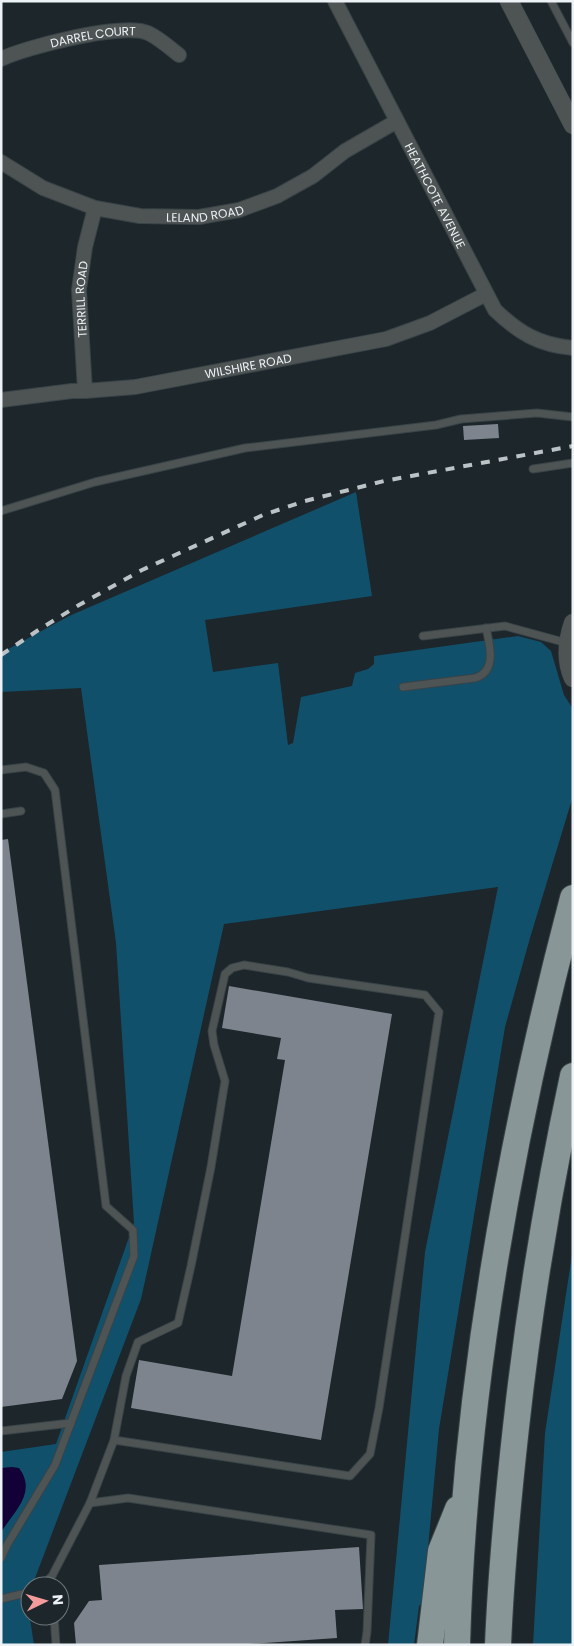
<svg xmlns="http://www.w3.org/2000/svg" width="574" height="1646" font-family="Poppins,sans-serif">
	<rect width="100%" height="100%" fill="#1c262b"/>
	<!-- green -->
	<g fill="#11506b">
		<polygon points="356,492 372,596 205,620 213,672 278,663 288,745 293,743 301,697 352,686 355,673 368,669 374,664 374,656 518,636 541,642 551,651 564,695 573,709 573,796 530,938 505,1027 439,1429 423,1602 419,1606 414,1645 388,1645 425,1252 498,887 224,924 141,1299 32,1586 30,1586 27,1599 34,1645 1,1645 1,1452 56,1444 134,1223 116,943 81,688 1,692 1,653 69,616"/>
		<polygon points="573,1248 573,1645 533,1645 545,1433"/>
	</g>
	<!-- water -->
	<path fill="#130036" d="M 12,1467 L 19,1468 C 37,1492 15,1511 1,1532 L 1,1468 Z"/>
	<!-- building -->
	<g fill="#7e848d">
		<polygon points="498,424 499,438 464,440 463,426"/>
		<polygon points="8,839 77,1361 62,1399 1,1407 1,840"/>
		<polygon points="229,986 392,1014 321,1440 131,1408 139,1360 232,1376 285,1060 277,1059 281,1038 222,1028"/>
		<polygon points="359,1547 363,1609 335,1610 337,1638 235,1645 76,1645 74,1623 89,1601 102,1600 99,1565"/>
	</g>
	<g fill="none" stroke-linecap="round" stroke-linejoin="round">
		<!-- service casing -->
		<g stroke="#394347" stroke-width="9">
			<g id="service">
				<polyline points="551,1 573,43"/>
				<polyline points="533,469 573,463"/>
				<polyline points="1,511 95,482 245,448 436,425 461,419 537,413 573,417"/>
				<polyline points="423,636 505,626 567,643"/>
				<path d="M 403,687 L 475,678 C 497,672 490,645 486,628"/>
				<polyline points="1,770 26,767 44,773 55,790 106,1206 133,1230 134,1256 55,1465 7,1545 1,1558"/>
				<polyline points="1,814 21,811"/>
				<polyline points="1,1431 71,1423"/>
				<polyline points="90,1503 128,1498 371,1535 367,1632 365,1645"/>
				<polyline points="41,1586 52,1576 90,1503 114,1440 126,1376 138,1342 178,1323 191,1266 211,1167 225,1081 214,1045 212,1031 225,974 232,968 244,965 288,972 308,978 425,995 439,1012 379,1408 370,1454 350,1476 114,1440"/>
				<polyline points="1,1599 30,1592"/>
				<polyline points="54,1616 56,1645"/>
			</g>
		</g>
		<!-- minor casing -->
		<g stroke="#394347" stroke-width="16">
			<g id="minor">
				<path id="s1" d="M 335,1 L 495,310 C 519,333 539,345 573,348"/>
				<path id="s2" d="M 1,59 C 26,47 123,22 148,33 C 159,38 170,48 179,55"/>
				<path id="s3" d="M 1,162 L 43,188 L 95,208 L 140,216 L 199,217 L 239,210 L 277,196 L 313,176 L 345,151 L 397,121"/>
				<path id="s4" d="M 85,391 L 79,290 L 85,247 L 95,208"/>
				<path id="s5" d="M 1,400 L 72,391 L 85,391 L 135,387 L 386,339 L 430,323 L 486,294"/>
			</g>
		</g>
		<!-- tertiary casing -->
		<g stroke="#394347" stroke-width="19">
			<g id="tertiary">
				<polyline points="509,1 573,125"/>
				<path d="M 573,623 C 567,641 565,660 573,678"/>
			</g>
		</g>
		<!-- motorway casing -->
		<g stroke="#394347" stroke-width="28">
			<g id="motorway">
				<polyline points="430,1645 441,1551 458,1509"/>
				<path d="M 457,1645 C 464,1393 509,1141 573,898"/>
				<path d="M 498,1645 C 501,1572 508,1499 516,1427 C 529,1309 548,1192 573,1076"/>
			</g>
		</g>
		<!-- service -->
		<use href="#service" stroke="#4e5454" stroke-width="7"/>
		<!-- minor -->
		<use href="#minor" stroke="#4e5454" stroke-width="14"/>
		<!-- tertiary -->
		<use href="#tertiary" stroke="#4e5454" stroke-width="18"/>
		<!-- motorway -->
		<use href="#motorway" stroke="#889697" stroke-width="26"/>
		<!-- rail -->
		<polyline stroke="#bcc3c6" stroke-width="4" stroke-dasharray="9 9" stroke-linecap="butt" points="1,655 40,629 79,605 142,570 263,515 305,501 384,481 573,446"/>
	</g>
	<g text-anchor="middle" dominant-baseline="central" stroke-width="4.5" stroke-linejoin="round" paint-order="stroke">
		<!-- street labels -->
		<g font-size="12" fill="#ecf2f5" stroke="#1c262b">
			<text stroke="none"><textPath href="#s2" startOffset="95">DARREL COURT</textPath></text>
			<text stroke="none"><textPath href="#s1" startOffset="219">HEATHCOTE AVENUE</textPath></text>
			<text stroke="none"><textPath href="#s3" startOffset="216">LELAND ROAD</textPath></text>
			<text stroke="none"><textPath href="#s4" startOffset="92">TERRILL ROAD</textPath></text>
			<text stroke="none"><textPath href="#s5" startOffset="250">WILSHIRE ROAD</textPath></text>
		</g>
	</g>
	<!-- border -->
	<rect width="574" height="1646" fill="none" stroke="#ecf2f5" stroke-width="5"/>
	<!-- north arrow -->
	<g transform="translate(45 1601) rotate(85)"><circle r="24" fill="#1c262b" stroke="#6f787c"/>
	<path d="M0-4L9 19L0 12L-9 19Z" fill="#f59b9c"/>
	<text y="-8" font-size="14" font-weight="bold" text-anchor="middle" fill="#ecf2f5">N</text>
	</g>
</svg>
